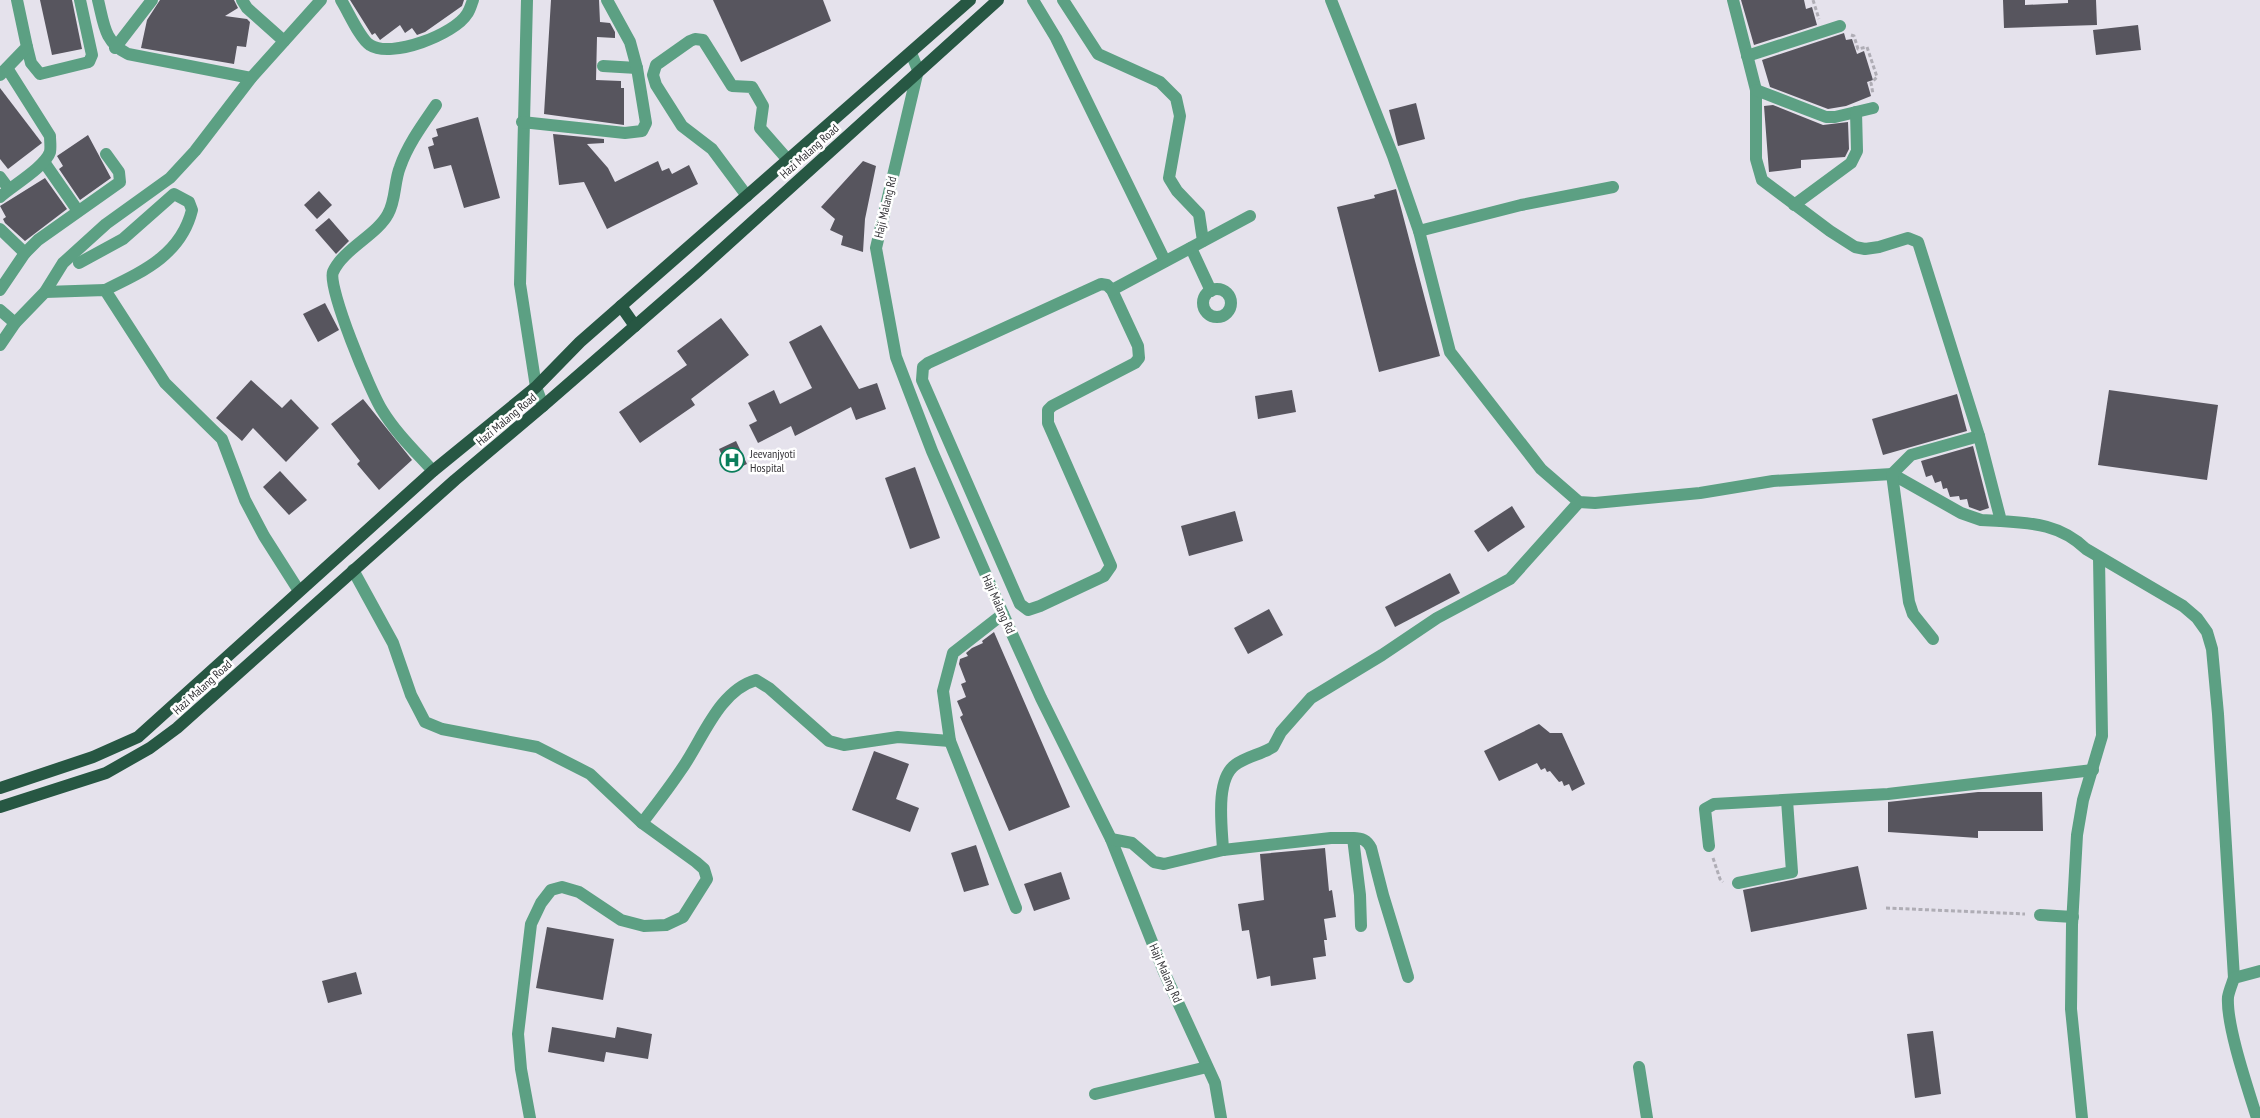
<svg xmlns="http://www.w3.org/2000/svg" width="2260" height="1118" font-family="'PT Sans Narrow',sans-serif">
	<rect width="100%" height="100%" fill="#e5e2ec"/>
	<!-- building -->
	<g fill="#57555e">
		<polygon points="40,0 72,0 82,49 52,55"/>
		<polygon points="160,0 234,0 238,8 225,16 247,19 250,22 246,47 237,46 234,64 141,48 147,20"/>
		<polygon points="350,0 464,0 462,6 425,32 417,35 412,28 405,33 400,25 380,40 375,33 372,35"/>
		<polygon points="551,0 599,0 600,22 610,23 615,32 615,38 597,37 596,80 621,81 621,88 624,88 624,125 544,114"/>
		<polygon points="713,0 823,0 831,21 741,62"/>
		<polygon points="1741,0 1804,0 1806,9 1812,7 1817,25 1754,45"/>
		<polygon points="2003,0 2025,0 2025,5 2068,3 2068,0 2096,0 2097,25 2004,28"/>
		<polygon points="2138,25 2141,50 2096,55 2093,30"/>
		<polygon points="1844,33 1846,40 1852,39 1857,54 1864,51 1873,80 1867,82 1871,96 1846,106 1828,109 1770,87 1762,60"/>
		<polygon points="0,88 42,143 8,169 0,159"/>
		<polygon points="1416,103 1425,139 1398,146 1389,110"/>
		<polygon points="1773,105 1823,125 1848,122 1849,149 1845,157 1801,160 1801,168 1769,172 1764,106"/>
		<polygon points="478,117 500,198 464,208 451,165 434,169 428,147 434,145 432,138 438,136 436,129"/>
		<polygon points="553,134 604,139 604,143 587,144 608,168 615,182 658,161 662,171 669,168 672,174 689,165 698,184 607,229 584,182 559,185"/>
		<polygon points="88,135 111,178 80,200 59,169 63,166 57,156"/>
		<polygon points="863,161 876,166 865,219 863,252 841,245 843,236 830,230 835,219 821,207"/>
		<polygon points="45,178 67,209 25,241 5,223 3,219 6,217 0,206"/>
		<polygon points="1396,189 1440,356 1379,372 1337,207 1375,198 1374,195"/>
		<polygon points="319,191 332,205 317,219 304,205"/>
		<polygon points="329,218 349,241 336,254 315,230"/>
		<polygon points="325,303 339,330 318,342 303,314"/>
		<polygon points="721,318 749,355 691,399 695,405 640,443 619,412 687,365 677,351"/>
		<polygon points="821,325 859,389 877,383 886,409 856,420 851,407 795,436 791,426 758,443 749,425 757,421 748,403 774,390 780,404 812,388 789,342"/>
		<polygon points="251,380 282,408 291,399 319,428 286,462 253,428 242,441 216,418"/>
		<polygon points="1292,390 1296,412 1258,419 1255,396"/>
		<polygon points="2109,390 2218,405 2207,480 2098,465"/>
		<polygon points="1957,394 1967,431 1883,455 1872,419"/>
		<polygon points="363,399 412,460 379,490 357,464 360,461 331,424"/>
		<polygon points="736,441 747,464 730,472 719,449"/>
		<polygon points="1973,446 1989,508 1980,511 1969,507 1967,499 1960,500 1959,496 1950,497 1947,488 1943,489 1941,481 1935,483 1932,475 1926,477 1921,461"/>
		<polygon points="915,467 940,538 910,549 885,478"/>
		<polygon points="280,471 307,500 289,515 263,487"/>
		<polygon points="1512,506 1525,527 1488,552 1474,531"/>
		<polygon points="1235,511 1243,541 1189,556 1181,526"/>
		<polygon points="1450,573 1460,593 1395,627 1385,607"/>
		<polygon points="1269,609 1283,635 1248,654 1234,628"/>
		<polygon points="994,632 1070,807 1009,831 960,717 963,715 957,701 966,697 961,684 966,682 959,664 960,659 968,656 966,653 972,648 983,643 982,641"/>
		<polygon points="1539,724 1550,733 1562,733 1585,784 1572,791 1569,784 1564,786 1562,781 1559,782 1550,771 1547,772 1545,768 1541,770 1537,763 1499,781 1484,751"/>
		<polygon points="874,751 909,764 896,799 919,808 910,832 852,810"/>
		<polygon points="1978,792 2042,792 2043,831 1978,831 1978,838 1888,832 1888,802"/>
		<polygon points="976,845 989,885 964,892 951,853"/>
		<polygon points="1325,848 1329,891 1332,890 1336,917 1324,919 1327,940 1324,940 1326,956 1313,958 1316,979 1271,986 1270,976 1257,979 1249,930 1242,931 1238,904 1264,900 1260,854"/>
		<polygon points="1858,866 1867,909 1751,932 1743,890"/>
		<polygon points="1061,872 1070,899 1034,911 1024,884"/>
		<polygon points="547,927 614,939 603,1000 536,988"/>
		<polygon points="356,972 362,994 328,1003 322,981"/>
		<polygon points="552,1027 615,1038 617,1027 652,1034 648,1059 606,1052 604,1062 548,1052"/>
		<polygon points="1933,1031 1941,1094 1915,1098 1907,1034"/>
	</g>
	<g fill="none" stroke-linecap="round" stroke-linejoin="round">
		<!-- path -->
		<g stroke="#afadb5" stroke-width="3" stroke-dasharray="4 2.5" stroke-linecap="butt">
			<polyline points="1813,0 1819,19"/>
			<polyline points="1851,35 1854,36 1858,49 1867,47 1877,77 1871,83 1873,94"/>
			<polyline points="1713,858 1720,879 1723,882"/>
			<polyline points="1886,908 2025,914"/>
		</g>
		<!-- minor -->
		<g stroke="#5ca083" stroke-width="12">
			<path d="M 98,0 C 104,24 104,42 128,54 L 251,78"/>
			<polyline points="242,0 247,8 284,41"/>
			<path d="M 341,0 C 348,11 360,39 370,45 C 391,59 455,34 467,14 C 470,10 471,5 473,0"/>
			<polyline points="527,0 520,284 536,387 543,406"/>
			<polyline points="1033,0 1056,38 1165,261"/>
			<polyline points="1063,0 1098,54 1160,82 1176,98 1180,116 1169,178 1177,191 1199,214 1203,241"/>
			<polyline points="1331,0 1393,156 1419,231 1450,352 1541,469 1579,502 1595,503 1700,493 1773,481 1892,474 1961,513 1981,520 2001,521"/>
			<path d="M 1733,0 L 1756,90 L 1756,159 L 1762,180 L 1830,231 L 1855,247 L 1865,249 L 1879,247 L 1908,238 L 1918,242 L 1979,436 L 2001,521 C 2034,523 2061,525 2086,549 L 2183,606 L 2197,618 L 2207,632 L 2212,649 L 2218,714 L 2234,978"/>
			<polyline points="27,47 31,63 40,74 89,62 92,55 80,0"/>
			<polyline points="115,48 152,0"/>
			<polyline points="911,53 918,70 876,248 896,357 932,451 1003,614 1041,698 1111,839 1164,972 1215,1083 1221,1118"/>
			<polyline points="1747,56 1840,26"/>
			<polyline points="603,66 637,68"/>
			<polyline points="0,75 27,47 17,0"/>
			<polyline points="1756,90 1826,117 1835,117 1873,108"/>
			<polyline points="522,122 625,133 642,131 646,123 637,68 630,42 607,0"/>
			<polyline points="44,162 78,211"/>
			<polyline points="0,177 9,189"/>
			<polyline points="747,196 712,149 682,126 656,85 653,75 656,65 690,41 695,39 703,40 732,86 752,87 763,106 760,128 788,160"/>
			<path d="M 0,197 C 12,186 45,167 50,152 C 51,147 50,141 50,136 L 7,68"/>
			<polyline points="1794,205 1851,163 1857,151 1856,112"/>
			<polyline points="0,229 25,253"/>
			<polyline points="1419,231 1521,205 1613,187"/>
			<polyline points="1191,248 1211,291"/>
			<path d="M 79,263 L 123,239 L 174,194 L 189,202 L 192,210 C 181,255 142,272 105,290"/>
			<polygon points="1101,284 1107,285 1112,290 1138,346 1139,358 1135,363 1052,406 1048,410 1048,423 1111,566 1104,576 1040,606 1028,610 1020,604 922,380 923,367 928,363"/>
			<circle cx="1217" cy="303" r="14"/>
			<polyline points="0,290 25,253 38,240 120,182 119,172 106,154"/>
			<polyline points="1112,290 1250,216"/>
			<polyline points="45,292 105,290 165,383 222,439 245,500 264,536 299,591"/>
			<polyline points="0,310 15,323"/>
			<polyline points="0,345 15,323 45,292 63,263 106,224 170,178 195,151 251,78 321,0"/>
			<path d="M 433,471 C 415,451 396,433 382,410 C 371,393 327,287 333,272 C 343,249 377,235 388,214 C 396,200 394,182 400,167 C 408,144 423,124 436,105"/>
			<path d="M 353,570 L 393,643 L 411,695 L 425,722 L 442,729 L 537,747 L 590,774 L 642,823 C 655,806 669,788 681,770 C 702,741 718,691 756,680 L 769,688 L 829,741 L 844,745 L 898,737 L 950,741 L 943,691 L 953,653 L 1003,614"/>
			<polyline points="1933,639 1913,614 1909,602 1892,474 1911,455 1979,436"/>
			<polyline points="950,741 1016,908"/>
			<path d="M 1353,838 C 1362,838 1367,840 1371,848 L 1383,895 L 1408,977"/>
			<polyline points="1111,839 1132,843 1154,862 1164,864 1223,850 1331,838 1353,838 1360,895 1361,926"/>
			<polyline points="1709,846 1705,809 1714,804 1888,794 2093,770"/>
			<path d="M 1223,850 C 1222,827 1215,780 1235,765 C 1245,757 1262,754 1273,747 L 1281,732 L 1311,698 L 1382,655 L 1437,618 L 1510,579 L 1579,502"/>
			<polyline points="1738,883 1792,872 1787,800"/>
			<polyline points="2040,915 2073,917"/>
			<polyline points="1639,1067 1647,1118"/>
			<polyline points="1095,1094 1207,1067"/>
			<polyline points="530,1118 521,1069 518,1034 531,924 541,903 551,890 562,887 579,892 621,920 644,926 666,925 683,917 707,879 704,869 696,862 642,823"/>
			<polyline points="2082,1118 2071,1009 2072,925 2077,835 2083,800 2102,736 2099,558"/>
			<path d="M 2257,1118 C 2248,1089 2226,1025 2228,997 C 2229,991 2232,984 2234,978 L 2260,971"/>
		</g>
		<!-- major -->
		<g stroke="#275743" stroke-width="12">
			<polyline points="621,306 635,326"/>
			<polyline points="0,788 93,757 138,737 433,471 536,387 580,342 970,0"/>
			<polyline points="0,807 106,773 150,748 177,728 455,480 543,406 697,272 998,0"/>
		</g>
	</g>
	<!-- icons -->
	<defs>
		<g id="hospital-ring" transform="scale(1.25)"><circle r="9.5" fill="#fff" stroke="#0b7e5b" stroke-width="1.5"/><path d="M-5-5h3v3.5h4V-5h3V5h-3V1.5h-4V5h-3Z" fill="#0b7e5b"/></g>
	</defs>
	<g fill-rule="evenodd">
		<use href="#hospital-ring" x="732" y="460"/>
	</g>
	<g text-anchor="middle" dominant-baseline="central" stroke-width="5" stroke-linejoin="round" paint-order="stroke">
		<!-- street labels -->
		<g font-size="12" fill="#353438" stroke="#fff">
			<text transform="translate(809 151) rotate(-42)">Hazi Malang Road</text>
			<text transform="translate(885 207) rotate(-77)">Haji Malang Rd</text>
			<text transform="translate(506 419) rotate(-40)">Hazi Malang Road</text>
			<text transform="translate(999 604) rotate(66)">Haji Malang Rd</text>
			<text transform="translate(202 687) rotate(-42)">Hazi Malang Road</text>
			<text transform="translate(1166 973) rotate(66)">Haji Malang Rd</text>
		</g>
		<!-- poi labels -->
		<g font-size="12" fill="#353438" stroke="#fff" text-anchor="start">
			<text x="750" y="453">Jeevanjyoti<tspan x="750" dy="14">Hospital</tspan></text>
		</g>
	</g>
</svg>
